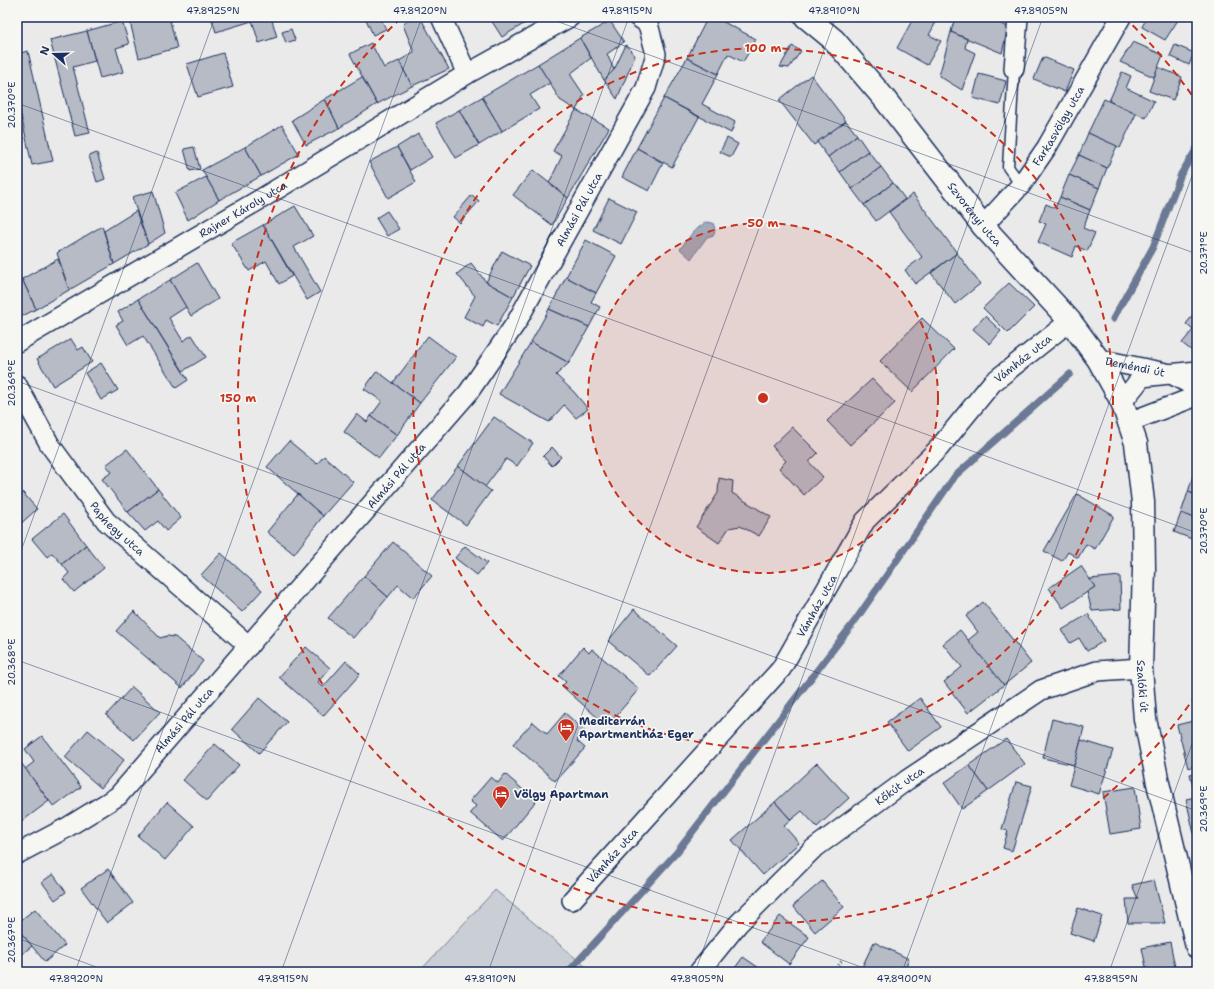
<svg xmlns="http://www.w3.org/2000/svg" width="1214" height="989" font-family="'Shantell Sans',sans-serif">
	<rect width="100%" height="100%" fill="#e9eae9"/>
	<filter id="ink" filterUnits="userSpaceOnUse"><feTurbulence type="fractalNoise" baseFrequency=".025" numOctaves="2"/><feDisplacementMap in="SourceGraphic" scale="8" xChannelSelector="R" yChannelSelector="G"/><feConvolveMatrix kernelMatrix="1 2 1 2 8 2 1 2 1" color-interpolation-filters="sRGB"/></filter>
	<g filter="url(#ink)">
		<!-- green -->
		<polygon fill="#caced5" stroke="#727e9a" points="495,890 592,972 419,972"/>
		<!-- water -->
		<polygon fill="#a2aaba" stroke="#6c7995" points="706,222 713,223 715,229 714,235 707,237 691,259 680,249 693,232"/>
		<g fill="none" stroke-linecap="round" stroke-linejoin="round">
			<!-- stream -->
			<g stroke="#6c7995" stroke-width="7">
				<polyline points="1113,319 1153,247 1181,174 1197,148"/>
				<polyline points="568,972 677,852 855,621 955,476 1070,374"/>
			</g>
		</g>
		<!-- building -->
		<g fill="#b6bbc6" stroke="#1b2f5e">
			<polygon points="152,17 169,17 177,48 139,58 130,22"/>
			<polygon points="211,17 251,17 252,21 216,32"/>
			<polygon points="251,17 271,17 277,37 259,43"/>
			<polygon points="333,17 345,17 334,21"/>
			<polygon points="365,17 380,17 386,29 373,35"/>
			<polygon points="411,17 420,17 449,69 412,86 399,61 414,52 403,25"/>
			<polygon points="489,17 535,17 502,37"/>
			<polygon points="708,17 714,17 756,39 743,62 728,54 718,74 687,58"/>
			<polygon points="858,17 868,17 865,21"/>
			<polygon points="914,17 924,17 935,24 929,35 941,41 927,65 897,48"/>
			<polygon points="955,17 985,17 1008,27 1002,53 951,32"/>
			<polygon points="1147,17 1180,17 1165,40 1142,27"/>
			<polygon points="122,21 129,44 116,48 123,72 100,78 87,31"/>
			<polygon points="610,21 624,42 607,54 614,70 604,80 580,38"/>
			<polygon points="291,29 295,40 286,43 282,32"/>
			<polygon points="87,31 95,61 73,67 90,133 75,136 50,40"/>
			<polygon points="951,32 967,39 965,48 975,53 962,90 939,76"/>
			<polygon points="580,38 591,58 570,74 584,95 576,110 560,100 538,64"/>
			<polygon points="1133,42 1163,55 1154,77 1120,62"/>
			<polygon points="371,43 384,68 399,61 412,86 377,104 350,54"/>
			<polygon points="626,45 635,56 617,99 604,80 614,70"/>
			<polygon points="1175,45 1194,53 1189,65 1170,56"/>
			<polygon points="792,46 801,51 789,68 780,67"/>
			<polygon points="28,51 53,161 32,165 17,97 17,54"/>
			<polygon points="223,53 233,87 198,97 187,64"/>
			<polygon points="1043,57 1074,70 1065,92 1034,79"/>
			<polygon points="687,58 718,74 702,104 735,122 731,133 664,98"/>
			<polygon points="538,64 550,83 530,95 539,109 502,131 482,97"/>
			<polygon points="1158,67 1182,77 1173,100 1149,91"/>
			<polygon points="1122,72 1131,76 1126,88 1154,101 1146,118 1109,101"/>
			<polygon points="979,74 1006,81 1000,105 973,98"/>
			<polygon points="811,75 846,121 814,145 779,100"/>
			<polygon points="362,77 377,104 339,128 325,99"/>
			<polygon points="482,97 502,131 479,145 459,110"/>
			<polygon points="664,98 699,117 672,167 637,148"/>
			<polygon points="325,99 339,128 306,145 292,120"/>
			<polygon points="1104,99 1136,114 1120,148 1088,133"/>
			<polygon points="459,110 479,145 456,158 436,123"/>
			<polygon points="576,110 609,128 568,198 549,183 562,156 553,151"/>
			<polygon points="846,121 857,135 828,157 817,142"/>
			<polygon points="282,125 299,154 261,176 245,147"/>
			<polygon points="1088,133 1117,146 1107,168 1079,155"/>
			<polygon points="418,134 432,157 410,170 397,147"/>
			<polygon points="857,135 868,151 840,172 828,157"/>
			<polygon points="727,138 738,144 731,157 720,152"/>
			<polygon points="194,147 200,169 190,171 184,149"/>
			<polygon points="245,147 261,176 219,200 202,170"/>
			<polygon points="397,147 416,182 388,198 369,162"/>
			<polygon points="637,148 663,163 649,191 622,177"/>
			<polygon points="868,151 881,167 852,189 840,172"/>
			<polygon points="97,153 105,179 97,182 89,156"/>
			<polygon points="1079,155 1107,168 1099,188 1069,175"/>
			<polygon points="881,167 893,183 864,205 852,189"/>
			<polygon points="533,170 568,198 552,225 513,195"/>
			<polygon points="1069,175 1099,188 1090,210 1060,197"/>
			<polygon points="206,177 219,200 188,220 175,193"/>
			<polygon points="893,183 905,199 876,221 864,205"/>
			<polygon points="153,191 165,233 148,244 132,197"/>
			<polygon points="913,194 957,253 915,284 905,270 922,257 889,212"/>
			<polygon points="472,195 479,201 460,223 453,217"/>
			<polygon points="1060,197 1090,210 1083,228 1095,233 1087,251 1076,246 1072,257 1038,242 1046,224 1039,221 1046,204 1055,208"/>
			<polygon points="609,198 637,212 621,244 593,230"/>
			<polygon points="295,206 313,236 294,247 320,292 307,300 263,225"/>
			<polygon points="136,211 148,244 114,264 104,231"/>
			<polygon points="387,211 399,229 387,236 376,218"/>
			<polygon points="263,225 292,276 279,284 266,261 249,271 231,243"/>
			<polygon points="102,226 114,264 69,290 57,253"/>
			<polygon points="586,240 616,256 596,293 566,277"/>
			<polygon points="502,251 530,266 513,297 486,282"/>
			<polygon points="957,253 980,284 955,304 931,273"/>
			<polygon points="58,259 69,290 36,309 22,279"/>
			<polygon points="197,263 218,299 191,316 170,280"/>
			<polygon points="471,263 486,282 513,297 497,326 486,320 483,327 464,317 475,296 457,274"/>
			<polygon points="566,277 596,293 591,302 600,307 589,327 549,309"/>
			<polygon points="22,279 36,309 17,319 17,281"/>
			<polygon points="170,280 186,307 169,318 183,341 192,335 206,357 183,371 138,299"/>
			<polygon points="1009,283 1034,307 1008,333 983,308"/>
			<polygon points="138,299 188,380 176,388 143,336 128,345 116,325 123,321 118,312"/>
			<polygon points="549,309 589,327 569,363 531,342"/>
			<polygon points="1197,310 1197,355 1182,343 1193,330 1186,324"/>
			<polygon points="985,316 1001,331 990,344 973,329"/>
			<polygon points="922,318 954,349 912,392 880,361"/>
			<polygon points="428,336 456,357 420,403 393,383"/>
			<polygon points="71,339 78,350 83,347 92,362 53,386 37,359"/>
			<polygon points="531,342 569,363 556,375 574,392 588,409 576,418 564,405 549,422 499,394"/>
			<polygon points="101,363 118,390 101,400 85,373"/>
			<polygon points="377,371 420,403 397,435 371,416 382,401 364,389"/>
			<polygon points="872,379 895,403 850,445 827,421"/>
			<polygon points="357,414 367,422 371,416 397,435 379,458 344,432"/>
			<polygon points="494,417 533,443 517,466 506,459 485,487 458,466"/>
			<polygon points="792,427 818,453 809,462 823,477 804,495 779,468 786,461 772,446"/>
			<polygon points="289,441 317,464 324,456 353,482 323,516 267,467"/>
			<polygon points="552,447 561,457 552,466 543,456"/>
			<polygon points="127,449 158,489 128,512 102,479 112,472 106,465"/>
			<polygon points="458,466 491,491 466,525 432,500"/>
			<polygon points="1194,473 1197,474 1197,495 1188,492"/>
			<polygon points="719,478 733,481 732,493 771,517 759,536 740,526 729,528 719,543 696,527 718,493"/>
			<polygon points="17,486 37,509 17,527"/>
			<polygon points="158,489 181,518 166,531 158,521 145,531 128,512"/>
			<polygon points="1188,492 1197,495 1197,519 1181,513"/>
			<polygon points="298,494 323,516 294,554 267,532"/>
			<polygon points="1077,494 1114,516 1095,549 1086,544 1078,558 1068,552 1062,561 1044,551"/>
			<polygon points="1181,513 1197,519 1197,541 1174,532"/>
			<polygon points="63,514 86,545 62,564 52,553 47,557 32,539"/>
			<polygon points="393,542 432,576 413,598 398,585 388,597 364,576"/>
			<polygon points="86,545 104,568 74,592 63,579 69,573 62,564"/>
			<polygon points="465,546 487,563 477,575 455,558"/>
			<polygon points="221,553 262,590 242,612 201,575"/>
			<polygon points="1081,566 1095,587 1063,608 1049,588"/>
			<polygon points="364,576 388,597 353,638 328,618"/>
			<polygon points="1120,576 1121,609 1092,611 1087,592 1095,587 1090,579"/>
			<polygon points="983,602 1031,663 1004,685 967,641 978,632 966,616"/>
			<polygon points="634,609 677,646 650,676 608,641"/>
			<polygon points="134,611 160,638 167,636 175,637 203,661 182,688 116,631"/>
			<polygon points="1088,614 1104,641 1087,651 1079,638 1070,643 1062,630"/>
			<polygon points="960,630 1004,685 968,713 944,682 962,667 943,644"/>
			<polygon points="306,647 330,668 318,682 323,687 346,661 360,674 323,716 279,677"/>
			<polygon points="583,647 589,653 592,649 639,689 607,726 562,686 566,682 559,676"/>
			<polygon points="132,687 160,712 134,740 106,715"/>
			<polygon points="259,698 287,722 259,753 232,729"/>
			<polygon points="920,698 941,727 908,751 887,722"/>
			<polygon points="565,713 585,731 577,741 585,748 555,781 513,744 533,722 547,734"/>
			<polygon points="1052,719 1084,727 1075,765 1043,758"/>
			<polygon points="1197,720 1197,765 1188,768 1177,725"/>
			<polygon points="88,730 124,760 101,788 65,757"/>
			<polygon points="42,736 81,787 54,807 25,769 34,762 25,749"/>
			<polygon points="1006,739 1025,764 988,791 969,765"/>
			<polygon points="1081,740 1113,750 1099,794 1069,785"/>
			<polygon points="215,744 239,765 207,801 183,780"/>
			<polygon points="19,760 49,801 21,822 17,817 17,762"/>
			<polygon points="817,763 849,798 817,827 802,811 791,820 775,802"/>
			<polygon points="969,765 988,791 962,809 944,783"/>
			<polygon points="1197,773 1197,838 1195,838 1186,799 1196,797 1190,774"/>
			<polygon points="505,774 536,801 503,841 470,813 476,806 470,801 491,777 498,783"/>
			<polygon points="1016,782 1032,786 1012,851 1003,848 1008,831 1002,829"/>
			<polygon points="1135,787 1141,829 1110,834 1103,792"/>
			<polygon points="167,802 194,826 165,860 138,836"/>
			<polygon points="775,802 791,820 784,826 799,843 763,875 732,840"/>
			<polygon points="108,869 133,903 107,923 81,888"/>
			<polygon points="53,874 66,892 55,900 42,882"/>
			<polygon points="1154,880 1165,923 1128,923 1126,899 1138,899 1132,885"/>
			<polygon points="822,881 844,907 815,932 793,906"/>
			<polygon points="1078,908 1102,916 1094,941 1070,933"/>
			<polygon points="35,909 65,945 45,962 17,928 17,923"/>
			<polygon points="780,916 809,937 789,964 760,942"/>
			<polygon points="17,928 32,946 17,958"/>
			<polygon points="874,942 909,959 903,972 860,971"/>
			<polygon points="1170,942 1176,972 1147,972 1142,948"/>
			<polygon points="743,957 765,972 732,972"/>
		</g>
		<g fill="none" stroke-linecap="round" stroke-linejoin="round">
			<!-- service casing -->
			<g stroke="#1b2f5e" stroke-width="13">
				<polyline id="service" points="1014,69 1008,167 1021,185"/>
			</g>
			<!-- minor casing -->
			<g stroke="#1b2f5e" stroke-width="22">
				<g id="minor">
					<polyline points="441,17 467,74"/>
					<polyline points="1014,69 1018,17"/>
					<path id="s1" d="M 983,226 L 1021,185 L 1047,147 L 1121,17"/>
					<path id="s2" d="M 17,342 L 259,200 L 467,74 L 570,17"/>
					<path id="s3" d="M 1098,359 L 1171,374 L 1197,388"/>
					<path id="s4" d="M 17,385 L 50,445 L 106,521 L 249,646"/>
					<polyline points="1122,402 1142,377 1197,371"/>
					<polyline points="1129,422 1197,396"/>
					<path id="s5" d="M 17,854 L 66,828 L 118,796 L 468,393 L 516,323 L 646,88 L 656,54 L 648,24 L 638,17"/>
					<path id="s6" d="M 572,900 L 781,669 L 865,521 L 939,448 L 992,383 L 1070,321"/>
					<path id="s7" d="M 699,972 L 738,924 L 812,850 L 907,780 L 1041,690 L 1097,671 L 1141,668"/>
				</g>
			</g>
			<!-- secondary casing -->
			<g stroke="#1b2f5e" stroke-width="25">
				<g id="secondary">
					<path id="s8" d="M 806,17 L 834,40 L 883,97 L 983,226 L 1070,321 L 1098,359 L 1122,402 L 1136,443 L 1143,502 L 1144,569 L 1141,668 L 1145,719 L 1158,783 L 1197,947"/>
				</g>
			</g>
			<!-- path -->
			<polyline stroke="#1b2f5e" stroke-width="2.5" stroke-dasharray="1 3" stroke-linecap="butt" points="834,972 842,960"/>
			<!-- service -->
			<use href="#service" stroke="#f6f6f2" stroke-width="10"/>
			<!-- minor -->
			<use href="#minor" stroke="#f6f6f2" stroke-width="19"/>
			<!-- secondary -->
			<use href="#secondary" stroke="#f6f6f2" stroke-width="22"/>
		</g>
	</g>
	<!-- ticks -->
	<path fill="none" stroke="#1b2f5e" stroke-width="1" stroke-opacity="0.45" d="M 545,17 L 1197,254M 17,103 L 1197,533M 17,381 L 1197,811M 17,562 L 215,17M 17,660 L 875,972M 17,938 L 110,972M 75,972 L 422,17M 281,972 L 629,17M 488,972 L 836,17M 695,972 L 1043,17M 902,972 L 1197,162M 1109,972 L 1197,730"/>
	<!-- distance rings -->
	<circle cx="763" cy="398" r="175" fill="#c8321e" fill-opacity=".12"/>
	<g fill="none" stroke="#c8321e" stroke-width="2" stroke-dasharray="7 5">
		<circle cx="763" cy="398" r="175"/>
		<circle cx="763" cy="398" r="350"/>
		<path d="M1196 695A525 525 0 1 1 402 17M1124 17A525 525 0 0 1 1196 101"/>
	</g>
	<!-- icons -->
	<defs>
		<g id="hotel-pin" transform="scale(0.9)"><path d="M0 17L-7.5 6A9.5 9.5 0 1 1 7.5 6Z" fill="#c8321e" stroke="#f6f6f2"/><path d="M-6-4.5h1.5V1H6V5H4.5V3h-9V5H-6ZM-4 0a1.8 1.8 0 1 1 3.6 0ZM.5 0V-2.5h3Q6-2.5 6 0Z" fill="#fff"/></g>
	</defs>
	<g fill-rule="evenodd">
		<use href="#hotel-pin" x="566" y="727"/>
		<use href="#hotel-pin" x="501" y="794"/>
	</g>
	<g text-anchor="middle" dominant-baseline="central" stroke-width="3.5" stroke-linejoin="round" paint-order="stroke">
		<!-- street labels -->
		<g font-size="11" fill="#1b2f5e" stroke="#f6f6f2">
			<text stroke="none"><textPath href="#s1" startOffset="126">Farkasvölgy utca</textPath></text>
			<text stroke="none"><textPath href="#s2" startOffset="262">Rajner Károly utca</textPath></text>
			<text stroke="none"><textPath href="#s5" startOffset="865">Almási Pál utca</textPath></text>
			<text stroke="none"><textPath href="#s8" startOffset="260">Szvorényi utca</textPath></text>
			<text stroke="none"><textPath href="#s6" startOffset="709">Vámház utca</textPath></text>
			<text stroke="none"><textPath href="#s3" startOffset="38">Deméndi út</textPath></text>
			<text stroke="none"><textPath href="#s5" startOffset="541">Almási Pál utca</textPath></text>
			<text stroke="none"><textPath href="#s4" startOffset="176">Paphegy utca</textPath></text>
			<text stroke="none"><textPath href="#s6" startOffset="384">Vámház utca</textPath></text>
			<text stroke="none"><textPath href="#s8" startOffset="787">Szalóki út</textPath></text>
			<text stroke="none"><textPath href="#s5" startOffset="217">Almási Pál utca</textPath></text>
			<text stroke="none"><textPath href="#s7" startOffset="275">Kőkút utca</textPath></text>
			<text stroke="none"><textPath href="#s6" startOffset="60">Vámház utca</textPath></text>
		</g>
		<!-- poi labels -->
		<g font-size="11" font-weight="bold" fill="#1b2f5e" stroke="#f6f6f2" text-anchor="start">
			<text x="579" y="721">Mediterrán<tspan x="579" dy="13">Apartmentház Eger</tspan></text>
			<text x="514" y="794">Völgy Apartman</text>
		</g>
	</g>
	<circle cx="763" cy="398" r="6" fill="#c8321e" stroke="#f6f6f2" stroke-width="2"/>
	<g font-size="12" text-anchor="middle" font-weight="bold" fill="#c8321e" stroke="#f6f6f2" stroke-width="3.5" stroke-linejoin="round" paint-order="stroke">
		<text x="763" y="52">100 m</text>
		<text x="763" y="227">50 m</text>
		<text x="238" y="402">150 m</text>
	</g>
	<!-- margin -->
	<rect width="1214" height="989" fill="none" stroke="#f6f6f2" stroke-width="44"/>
	<!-- north arrow -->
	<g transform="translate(54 54) rotate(290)" stroke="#f6f6f2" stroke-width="3" paint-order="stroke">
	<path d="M0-3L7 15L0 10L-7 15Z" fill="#1b2f5e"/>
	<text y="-6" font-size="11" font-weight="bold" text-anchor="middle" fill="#1b2f5e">N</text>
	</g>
	<rect x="22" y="22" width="1170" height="945" fill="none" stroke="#1b2f5e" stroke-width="1.5"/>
	<g font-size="10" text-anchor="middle" fill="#1b2f5e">
		<text x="213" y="14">47.8925°N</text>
		<text x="420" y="14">47.8920°N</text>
		<text x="627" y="14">47.8915°N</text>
		<text x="834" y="14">47.8910°N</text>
		<text x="1041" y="14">47.8905°N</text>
		<text transform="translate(11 105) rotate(-90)" y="4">20.370°E</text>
		<text transform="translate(1203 253) rotate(-90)" y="4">20.371°E</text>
		<text transform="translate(11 383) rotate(-90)" y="4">20.369°E</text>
		<text transform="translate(1203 531) rotate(-90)" y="4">20.370°E</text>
		<text transform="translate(11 662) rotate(-90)" y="4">20.368°E</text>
		<text transform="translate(1203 809) rotate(-90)" y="4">20.369°E</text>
		<text transform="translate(11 940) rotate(-90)" y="4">20.367°E</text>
		<text x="76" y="982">47.8920°N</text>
		<text x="283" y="982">47.8915°N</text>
		<text x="490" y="982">47.8910°N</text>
		<text x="697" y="982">47.8905°N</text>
		<text x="904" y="982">47.8900°N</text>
		<text x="1111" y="982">47.8895°N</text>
	</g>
</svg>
